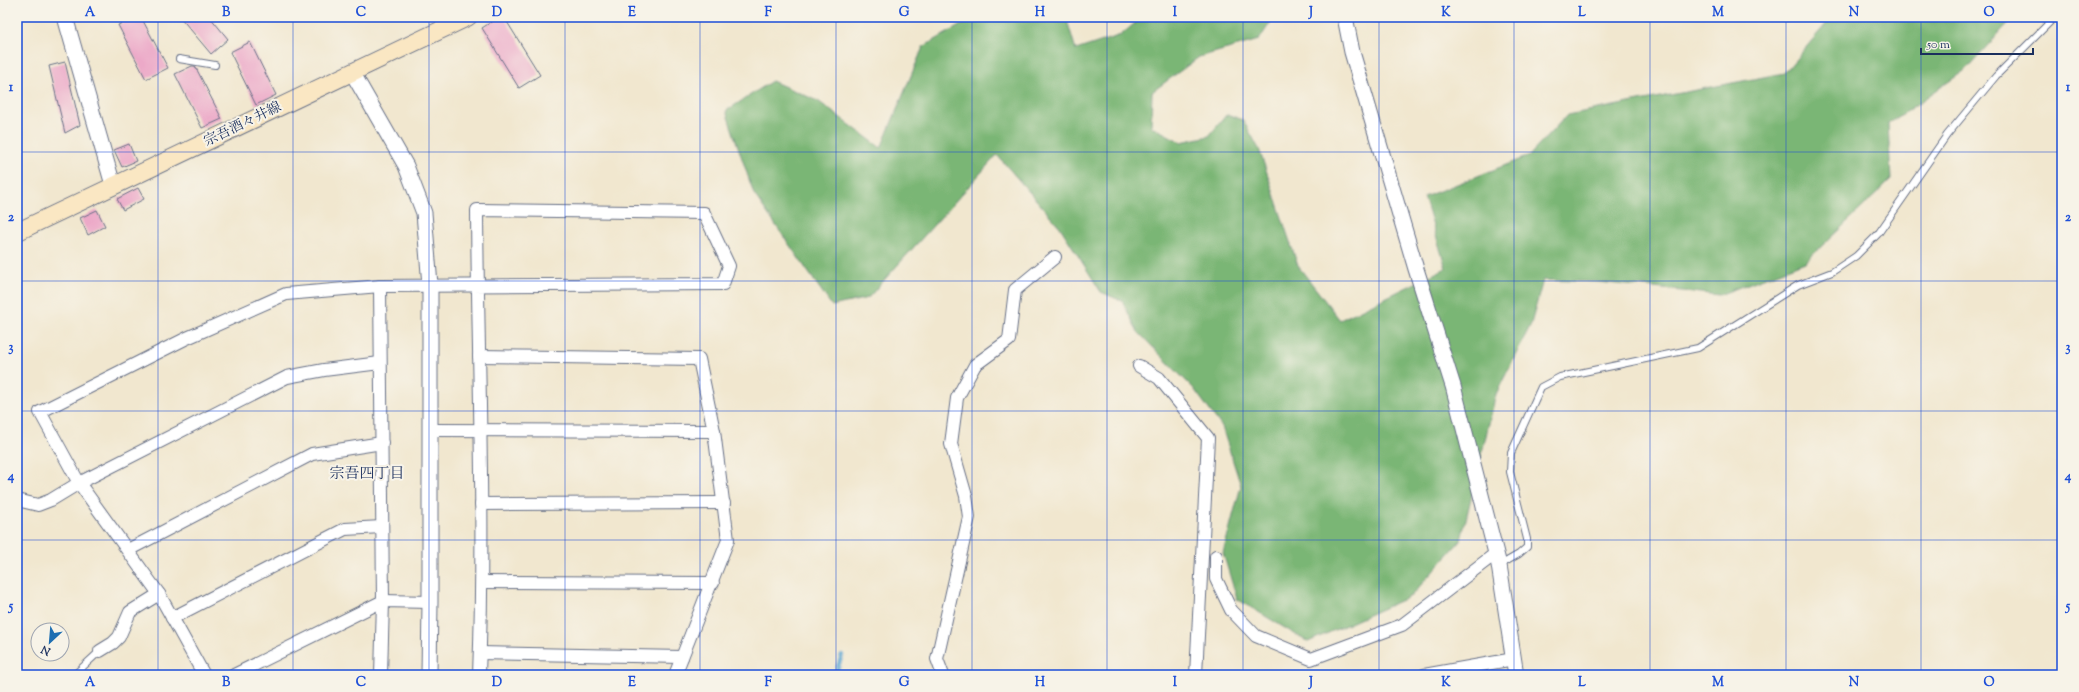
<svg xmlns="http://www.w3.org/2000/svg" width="2079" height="692" font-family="'Sorts Mill Goudy','Noto Serif JP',serif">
	<rect width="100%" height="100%" fill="#f7f3e8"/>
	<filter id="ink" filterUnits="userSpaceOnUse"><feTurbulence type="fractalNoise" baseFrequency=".025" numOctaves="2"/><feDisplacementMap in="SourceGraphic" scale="8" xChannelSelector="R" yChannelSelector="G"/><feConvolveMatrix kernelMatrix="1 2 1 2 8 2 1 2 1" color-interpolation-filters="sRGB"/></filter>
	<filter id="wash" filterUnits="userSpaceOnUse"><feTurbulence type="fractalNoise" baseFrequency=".012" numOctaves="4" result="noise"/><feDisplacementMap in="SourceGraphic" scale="16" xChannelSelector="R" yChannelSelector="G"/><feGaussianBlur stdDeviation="0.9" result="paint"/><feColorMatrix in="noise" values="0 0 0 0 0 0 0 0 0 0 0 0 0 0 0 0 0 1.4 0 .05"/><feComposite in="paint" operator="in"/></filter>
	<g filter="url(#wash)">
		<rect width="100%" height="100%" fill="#f1e7cf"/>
		<!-- forest -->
		<polygon fill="#7ab675" stroke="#4a726a" points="993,17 1066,17 1076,50 1121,35 1142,17 1274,17 1259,40 1199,57 1152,92 1151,126 1181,142 1209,136 1227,114 1243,120 1259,149 1298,266 1340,320 1446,268 1424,197 1529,156 1567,115 1784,73 1832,17 2014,17 1964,71 1888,124 1891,180 1805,262 1719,295 1598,282 1543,280 1531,324 1496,394 1461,540 1411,596 1308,642 1237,599 1223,553 1241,486 1222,427 1194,389 1138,332 1122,301 1101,292 1060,227 997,155 868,298 832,306 754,194 726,111 772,81 818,101 881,148 923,47 961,25"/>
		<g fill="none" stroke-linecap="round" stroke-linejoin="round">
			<!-- stream -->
			<polyline stroke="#58a5d1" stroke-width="4.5" points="835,675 842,655"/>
		</g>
		<g id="blocks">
			<!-- building -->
			<g fill="#eca9c8">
				<polygon points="135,17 141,17 168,68 146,79 118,25"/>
				<polygon points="180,17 210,17 228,39 211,54"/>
				<polygon points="499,17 504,17 540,75 519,88 482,28"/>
				<polygon points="250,42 276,95 256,105 230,52"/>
				<polygon points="65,62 80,125 65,133 49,66"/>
				<polygon points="192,66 195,66 222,119 202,128 175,74"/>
				<polygon points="129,144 136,161 122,167 114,150"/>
				<polygon points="138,188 144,199 123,210 117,199"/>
				<polygon points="97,210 105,226 88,235 80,218"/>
			</g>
		</g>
	</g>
	<g filter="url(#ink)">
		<use href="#blocks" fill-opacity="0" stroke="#666f86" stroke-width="1"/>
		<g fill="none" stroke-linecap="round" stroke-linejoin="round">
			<!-- service casing -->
			<g stroke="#666f86" stroke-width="8">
				<g id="service">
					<polyline points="179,59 215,65"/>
					<polyline points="1500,565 1519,554 1527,547 1527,539 1510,472 1511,453 1541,387 1560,377 1698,348 1798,285 1832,272 1856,256 1878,234 1947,135 1996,76 2055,17"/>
					<polyline points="74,675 100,651"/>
				</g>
			</g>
			<!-- minor casing -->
			<g stroke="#666f86" stroke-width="14">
				<g id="minor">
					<polyline points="380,286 383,601 381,675"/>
					<polyline points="479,356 699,359 714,431 728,540 675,675"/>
					<polyline points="1139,366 1159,378 1208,438 1196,675"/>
					<polyline points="430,430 714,431"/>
					<polyline points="17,500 38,505 51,500 79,483 287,377 324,370 380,363"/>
					<polyline points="481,504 724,503"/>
					<polyline points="128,550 312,454 382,443"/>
					<polyline points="1216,556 1216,579 1231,610 1256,636 1311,659 1402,625 1495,554"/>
					<polyline points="483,582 713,583"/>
					<polyline points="172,618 345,529 382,527"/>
					<polyline points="100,651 113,643 119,637 130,612 159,594"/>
					<polyline points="480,653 682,657"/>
					<path d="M 204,675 L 159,594 L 79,483 L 40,412 L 187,338 L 286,294 L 380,286 L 723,284 L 729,266 L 704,213 L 477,210 C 478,365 485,520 479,675"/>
					<polyline points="234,675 383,601 430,602"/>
					<polyline points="943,675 937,659 969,517 966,496 951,444 957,398 975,365 1009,340 1015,290 1055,257"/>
					<polyline points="1424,675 1514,659"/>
				</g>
			</g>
			<!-- tertiary casing -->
			<g stroke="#666f86" stroke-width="17">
				<g id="tertiary">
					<polyline points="65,17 113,185"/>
					<polyline points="1345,17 1352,52 1416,269 1453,386 1499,565 1516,675"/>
					<polyline points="352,72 406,166 424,213 430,285 430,602 429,675"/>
				</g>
			</g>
			<!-- secondary casing -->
			<g stroke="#666f86" stroke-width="19">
				<polyline id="secondary" points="17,232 468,17"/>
			</g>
			<!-- service -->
			<use href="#service" stroke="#fff" stroke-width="6"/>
			<!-- minor -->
			<use href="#minor" stroke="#fff" stroke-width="12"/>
			<!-- tertiary -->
			<use href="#tertiary" stroke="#fff" stroke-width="15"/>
			<!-- secondary -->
			<use href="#secondary" stroke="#fae7c3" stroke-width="17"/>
		</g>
	</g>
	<!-- grid -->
	<path fill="none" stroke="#1d4ed8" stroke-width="1" stroke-opacity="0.55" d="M 158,17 L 158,675M 293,17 L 293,675M 429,17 L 429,675M 565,17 L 565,675M 700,17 L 700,675M 836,17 L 836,675M 972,17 L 972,675M 1107,17 L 1107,675M 1243,17 L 1243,675M 1379,17 L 1379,675M 1514,17 L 1514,675M 1650,17 L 1650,675M 1786,17 L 1786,675M 1921,17 L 1921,675M 17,152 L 2062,152M 17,281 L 2062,281M 17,411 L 2062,411M 17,540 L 2062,540"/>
	<g text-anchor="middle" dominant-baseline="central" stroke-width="4" stroke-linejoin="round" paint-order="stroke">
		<!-- street labels -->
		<g font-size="14" fill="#1b2f5e" stroke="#f7f3e8">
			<text transform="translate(243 125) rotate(-26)">宗吾酒々井線</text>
		</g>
		<!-- neighbourhood labels -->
		<g font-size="15" fill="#1b2f5e" stroke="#f7f3e8">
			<text x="367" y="474">宗吾四丁目</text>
		</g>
	</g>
	<!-- margin -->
	<rect width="2079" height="692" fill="none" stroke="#f7f3e8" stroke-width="44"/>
	<!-- north arrow -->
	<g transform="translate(50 642) rotate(206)"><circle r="19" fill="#f7f3e8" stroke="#9fa5b1"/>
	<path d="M0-3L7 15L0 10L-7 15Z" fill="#1f6fb2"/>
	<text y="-6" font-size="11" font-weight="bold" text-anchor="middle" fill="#1b2f5e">N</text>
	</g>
	<!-- scale -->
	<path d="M1921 48v6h112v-6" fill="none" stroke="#1b2f5e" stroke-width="2"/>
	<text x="1927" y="48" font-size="12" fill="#1b2f5e" stroke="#f7f3e8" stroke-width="3" paint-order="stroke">50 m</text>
	<rect x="22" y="22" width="2035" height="648" fill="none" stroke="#1d4ed8" stroke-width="1.5"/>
	<g font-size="13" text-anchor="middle" font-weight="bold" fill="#1d4ed8">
		<text x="90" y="16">A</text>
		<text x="226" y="16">B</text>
		<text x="361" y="16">C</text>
		<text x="497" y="16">D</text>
		<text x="632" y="16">E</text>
		<text x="768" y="16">F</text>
		<text x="904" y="16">G</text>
		<text x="1040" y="16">H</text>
		<text x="1175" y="16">I</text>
		<text x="1311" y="16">J</text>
		<text x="1446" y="16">K</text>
		<text x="1582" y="16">L</text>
		<text x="1718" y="16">M</text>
		<text x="1854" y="16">N</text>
		<text x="1989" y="16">O</text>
		<text x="11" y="91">1</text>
		<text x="2068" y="91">1</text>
		<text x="11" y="221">2</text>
		<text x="2068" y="221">2</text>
		<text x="11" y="351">3</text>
		<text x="2068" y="351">3</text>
		<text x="11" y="480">4</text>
		<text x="2068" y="480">4</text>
		<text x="11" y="610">5</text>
		<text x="2068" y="610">5</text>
		<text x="90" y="686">A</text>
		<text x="226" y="686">B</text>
		<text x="361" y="686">C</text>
		<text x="497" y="686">D</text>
		<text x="632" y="686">E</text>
		<text x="768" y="686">F</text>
		<text x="904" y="686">G</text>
		<text x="1040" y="686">H</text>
		<text x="1175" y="686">I</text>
		<text x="1311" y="686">J</text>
		<text x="1446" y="686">K</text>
		<text x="1582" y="686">L</text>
		<text x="1718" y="686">M</text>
		<text x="1854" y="686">N</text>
		<text x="1989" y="686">O</text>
	</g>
</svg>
